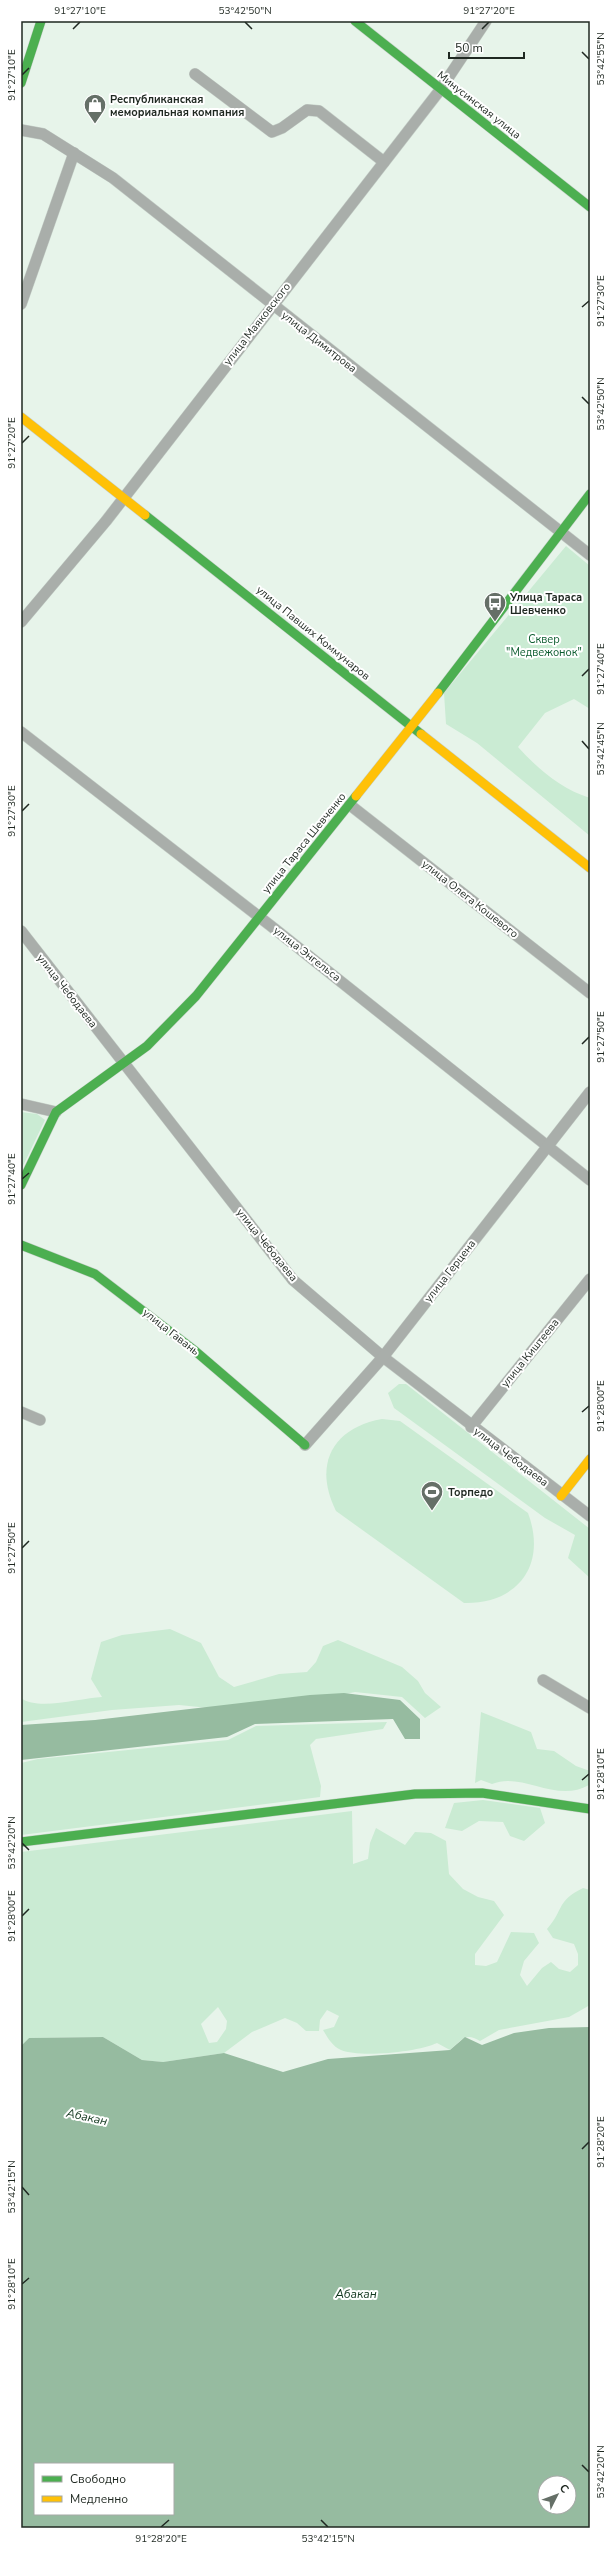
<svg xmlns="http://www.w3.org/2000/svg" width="611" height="2549" font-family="'Nunito Sans',sans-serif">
	<rect width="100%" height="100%" fill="#e7f4ea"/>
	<!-- green -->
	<g fill="#caebd3" fill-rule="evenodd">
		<path d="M 566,546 L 590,566 L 590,709 L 574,699 L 545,713 L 518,747 C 538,769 561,789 590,798 L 590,836 L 477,743 L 446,724 L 444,693 Z"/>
		<polygon points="21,1112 37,1114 45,1120 21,1170"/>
		<polygon points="399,1384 406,1384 590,1529 590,1578 568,1558 575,1535 545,1518 394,1408 388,1393"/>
		<path d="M 382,1419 L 400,1421 L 528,1513 C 547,1564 519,1604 464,1603 L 336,1511 C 313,1465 332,1428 382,1419 Z"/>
		<path d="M 170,1629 L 201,1643 L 219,1677 L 234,1687 L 279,1674 L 307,1672 L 316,1662 L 323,1646 L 338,1640 L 402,1667 L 418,1681 L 425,1693 L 441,1707 L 425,1718 L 402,1697 L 355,1692 L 321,1699 L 229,1710 L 179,1705 L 112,1710 L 21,1722 L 21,1698 C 38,1711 81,1698 102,1697 L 91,1679 L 101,1642 L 122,1635 Z"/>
		<path d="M 481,1712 L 531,1732 L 537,1749 L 554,1751 L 576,1766 L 590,1771 L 589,1785 C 556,1804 522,1771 492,1784 L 481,1780 L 475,1783 Z"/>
		<polygon points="387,1722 383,1729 316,1739 310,1745 321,1786 320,1797 21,1835 21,1763 38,1759 228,1740 256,1726"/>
		<polygon points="483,1800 540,1808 545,1823 524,1841 510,1836 503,1822 479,1821 462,1831 445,1828 454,1803"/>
		<path d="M 352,1811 L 353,1864 L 368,1859 L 370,1843 L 376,1828 L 405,1845 L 415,1832 L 431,1833 L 446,1841 L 449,1874 L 463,1889 L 478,1897 L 494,1901 L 504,1915 L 475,1954 L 475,1965 L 486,1966 L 497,1962 L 511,1932 L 534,1933 L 539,1943 L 524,1961 L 520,1975 L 527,1986 L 542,1968 L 551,1962 L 559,1969 L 570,1972 L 578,1965 L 578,1954 L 574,1944 L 553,1938 L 547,1929 C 564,1910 556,1901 583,1888 L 590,1890 L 590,2005 L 569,2017 L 499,2030 L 480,2041 C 465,2032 462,2040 450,2050 L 437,2043 C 418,2052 360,2058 341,2050 C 332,2046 328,2038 323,2030 L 334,2027 L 339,2016 L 327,2010 L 320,2020 L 319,2031 L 306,2031 L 297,2023 L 285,2018 L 252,2032 L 224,2053 L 163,2062 L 142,2060 L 103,2037 L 29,2038 L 21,2046 L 21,1852 ZM 218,2007 L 227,2021 L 226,2029 L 217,2042 L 209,2043 L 201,2024 Z"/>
	</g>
	<!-- water -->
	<g fill="#96bba0" fill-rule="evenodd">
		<polygon points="344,1693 400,1700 420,1719 420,1739 405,1739 393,1719 255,1724 227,1737 21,1760 21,1725 95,1720 310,1695"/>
		<path d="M 590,2027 L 590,2528 L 21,2528 L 21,2046 L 29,2038 L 103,2037 L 142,2060 L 163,2062 L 224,2053 L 283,2072 L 328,2059 L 450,2050 L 465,2037 L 482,2045 L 514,2033 L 549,2028 ZM 35,2464 L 173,2464 L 173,2514 L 35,2514 ZM 545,2483 L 569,2483 L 569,2507 L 545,2507 Z"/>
	</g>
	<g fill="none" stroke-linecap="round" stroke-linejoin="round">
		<!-- street casing -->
		<g stroke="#c4cec7" stroke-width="12">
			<g id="street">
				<polyline points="195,74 272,132 282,128 307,110 319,111 384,162"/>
				<polyline points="21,130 43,134 113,178 590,555"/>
				<polyline points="21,304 74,153"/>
				<polyline points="21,622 106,521 440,90 486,21"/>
				<polyline points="21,732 271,926 590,1180"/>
				<polyline points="350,805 590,993"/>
				<polyline points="21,931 293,1280 383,1357 590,1516"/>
				<polyline points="21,1104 56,1112"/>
				<polyline points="21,1412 40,1420"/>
				<polyline points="471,1427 590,1279"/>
				<polyline points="305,1445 383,1357 590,1092"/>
				<polyline points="543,1680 590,1708"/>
			</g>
		</g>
		<!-- fast casing -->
		<g stroke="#c4cec7" stroke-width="10">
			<g id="fast">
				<polyline points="355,21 590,207"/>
				<polyline points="21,83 41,21"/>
				<polyline points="145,515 421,734"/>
				<polyline points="438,693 590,494"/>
				<polyline points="21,1185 56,1112 147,1046 196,996 356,796"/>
				<polyline points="21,1245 95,1274 194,1350 305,1445"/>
				<polyline points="21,1842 415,1794 482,1793 590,1809"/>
			</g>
		</g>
		<!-- slow casing -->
		<g stroke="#c4cec7" stroke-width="10">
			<g id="slow">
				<polyline points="21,417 145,515"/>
				<polyline points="421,734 590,868"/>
				<polyline points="356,796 438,693"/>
				<polyline points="561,1496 590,1459"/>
			</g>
		</g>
		<!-- street -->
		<use href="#street" stroke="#a9aeaa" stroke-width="11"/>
		<!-- fast -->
		<use href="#fast" stroke="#4caf50" stroke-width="9"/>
		<!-- slow -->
		<use href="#slow" stroke="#ffc107" stroke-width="9"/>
	</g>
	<!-- ticks -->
	<path fill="none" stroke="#1f2821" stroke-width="1.5" d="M 245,22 L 252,29M 73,29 L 80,22M 482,29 L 489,22M 582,52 L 589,59M 22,75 L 29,68M 582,307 L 589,301M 582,397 L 589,404M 22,443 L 29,436M 582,676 L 589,669M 582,741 L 589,749M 22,811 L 29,804M 582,1044 L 589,1037M 22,1179 L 29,1173M 582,1412 L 589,1406M 22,1548 L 29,1541M 582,1780 L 589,1774M 22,1843 L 29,1850M 22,1916 L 29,1909M 582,2149 L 589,2142M 22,2187 L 29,2195M 22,2284 L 29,2278M 582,2465 L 589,2472M 321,2520 L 328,2527M 161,2527 L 169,2520"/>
	<!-- icons -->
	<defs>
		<g id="shop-pin" transform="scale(1.15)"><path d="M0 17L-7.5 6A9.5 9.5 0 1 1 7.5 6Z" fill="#656f67" stroke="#fff"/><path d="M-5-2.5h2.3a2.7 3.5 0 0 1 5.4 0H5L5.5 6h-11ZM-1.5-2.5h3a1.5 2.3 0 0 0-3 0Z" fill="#fff"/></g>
		<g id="bus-pin" transform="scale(1.15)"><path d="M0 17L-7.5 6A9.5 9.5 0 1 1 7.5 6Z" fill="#656f67" stroke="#fff"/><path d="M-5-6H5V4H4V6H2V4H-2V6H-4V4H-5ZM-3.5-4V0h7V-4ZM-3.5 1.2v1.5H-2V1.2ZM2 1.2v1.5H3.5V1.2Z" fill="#fff"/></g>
		<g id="stadium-pin" transform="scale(1.15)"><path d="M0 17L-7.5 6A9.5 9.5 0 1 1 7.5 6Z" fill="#656f67" stroke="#fff"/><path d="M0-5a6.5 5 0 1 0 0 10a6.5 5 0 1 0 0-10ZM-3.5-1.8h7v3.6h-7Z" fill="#fff"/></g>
	</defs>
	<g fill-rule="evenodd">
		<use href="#shop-pin" x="95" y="105"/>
		<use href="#bus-pin" x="495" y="603"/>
		<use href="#stadium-pin" x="432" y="1492"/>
	</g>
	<g text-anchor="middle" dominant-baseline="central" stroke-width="4" stroke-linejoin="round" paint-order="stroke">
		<!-- poi labels -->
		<g font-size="11" font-weight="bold" fill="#1f2821" stroke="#fff" text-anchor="start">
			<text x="110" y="99">Республиканская<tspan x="110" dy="13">мемориальная компания</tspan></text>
			<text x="510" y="597">Улица Тараса<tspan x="510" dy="13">Шевченко</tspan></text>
			<text x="448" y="1492">Торпедо</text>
		</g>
		<!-- street labels -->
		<g font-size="11" fill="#1f2821" stroke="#fff">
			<text transform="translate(479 105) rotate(38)">Минусинская улица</text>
			<text transform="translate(257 324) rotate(-52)">улица Маяковского</text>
			<text transform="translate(319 342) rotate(38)">улица Димитрова</text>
			<text transform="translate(313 633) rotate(39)">улица Павших Коммунаров</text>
			<text transform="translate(304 843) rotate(-51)">улица Тараса Шевченко</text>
			<text transform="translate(470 899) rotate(38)">улица Олега Кошевого</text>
			<text transform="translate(307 954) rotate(38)">улица Энгельса</text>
			<text transform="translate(67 991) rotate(52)">улица Чебодаева</text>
			<text transform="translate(267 1245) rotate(51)">улица Чебодаева</text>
			<text transform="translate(450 1271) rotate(-52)">улица Герцена</text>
			<text transform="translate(171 1332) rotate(38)">улица Гавань</text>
			<text transform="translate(530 1353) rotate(-51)">улица Киштеева</text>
			<text transform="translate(511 1457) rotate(37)">улица Чебодаева</text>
		</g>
		<!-- park labels -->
		<g font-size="11" fill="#0d5d30" stroke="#fff">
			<text x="544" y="639">Сквер<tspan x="544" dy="13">"Медвежонок"</tspan></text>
		</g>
		<!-- water labels -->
		<g font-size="12" font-style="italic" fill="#11371e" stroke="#fff">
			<text transform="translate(87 2117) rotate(12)">Абакан</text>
			<text x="356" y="2294">Абакан</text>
		</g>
	</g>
	<!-- border -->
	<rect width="611" height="2549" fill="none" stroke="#ffffff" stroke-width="44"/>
	<!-- legend -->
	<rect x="34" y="2463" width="140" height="52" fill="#ffffff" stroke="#a5a9a6"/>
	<rect x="42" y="2476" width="20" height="6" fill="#4caf50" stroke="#a5a9a6"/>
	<text x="70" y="2483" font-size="12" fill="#1f2821">Свободно</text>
	<rect x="42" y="2496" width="20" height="6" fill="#ffc107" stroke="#a5a9a6"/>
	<text x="70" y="2503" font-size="12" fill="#1f2821">Медленно</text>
	<!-- north arrow -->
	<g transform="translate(557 2495) rotate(48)"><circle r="19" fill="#ffffff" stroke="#a5a9a6"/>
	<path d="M0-3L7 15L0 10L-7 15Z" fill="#656f67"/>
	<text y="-6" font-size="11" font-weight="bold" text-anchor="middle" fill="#1f2821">С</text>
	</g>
	<!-- scale -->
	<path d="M449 52v6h75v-6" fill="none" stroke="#1f2821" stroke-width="2"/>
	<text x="455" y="52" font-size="12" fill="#1f2821" stroke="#ffffff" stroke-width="3" paint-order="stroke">50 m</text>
	<rect x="22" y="22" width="567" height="2505" fill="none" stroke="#1f2821" stroke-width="1.5"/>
	<g font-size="10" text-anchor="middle" fill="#1f2821">
		<text x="80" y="14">91°27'10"E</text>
		<text x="245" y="14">53°42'50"N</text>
		<text x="489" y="14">91°27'20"E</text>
		<text transform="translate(600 59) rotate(-90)" y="4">53°42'55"N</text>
		<text transform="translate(11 75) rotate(-90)" y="4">91°27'10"E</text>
		<text transform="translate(600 301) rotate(-90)" y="4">91°27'30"E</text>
		<text transform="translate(600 404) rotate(-90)" y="4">53°42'50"N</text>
		<text transform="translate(11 443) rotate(-90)" y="4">91°27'20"E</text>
		<text transform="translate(600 669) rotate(-90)" y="4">91°27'40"E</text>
		<text transform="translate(600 749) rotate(-90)" y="4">53°42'45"N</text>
		<text transform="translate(11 811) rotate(-90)" y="4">91°27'30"E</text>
		<text transform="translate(600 1037) rotate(-90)" y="4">91°27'50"E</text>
		<text transform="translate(11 1179) rotate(-90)" y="4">91°27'40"E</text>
		<text transform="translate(600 1406) rotate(-90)" y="4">91°28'00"E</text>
		<text transform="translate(11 1548) rotate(-90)" y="4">91°27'50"E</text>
		<text transform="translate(600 1774) rotate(-90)" y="4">91°28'10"E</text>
		<text transform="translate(11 1843) rotate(-90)" y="4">53°42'20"N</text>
		<text transform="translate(11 1916) rotate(-90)" y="4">91°28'00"E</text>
		<text transform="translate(600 2142) rotate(-90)" y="4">91°28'20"E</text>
		<text transform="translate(11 2187) rotate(-90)" y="4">53°42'15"N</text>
		<text transform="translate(11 2284) rotate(-90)" y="4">91°28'10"E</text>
		<text transform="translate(600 2472) rotate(-90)" y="4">53°42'20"N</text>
		<text x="161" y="2542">91°28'20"E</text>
		<text x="328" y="2542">53°42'15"N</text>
	</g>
</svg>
